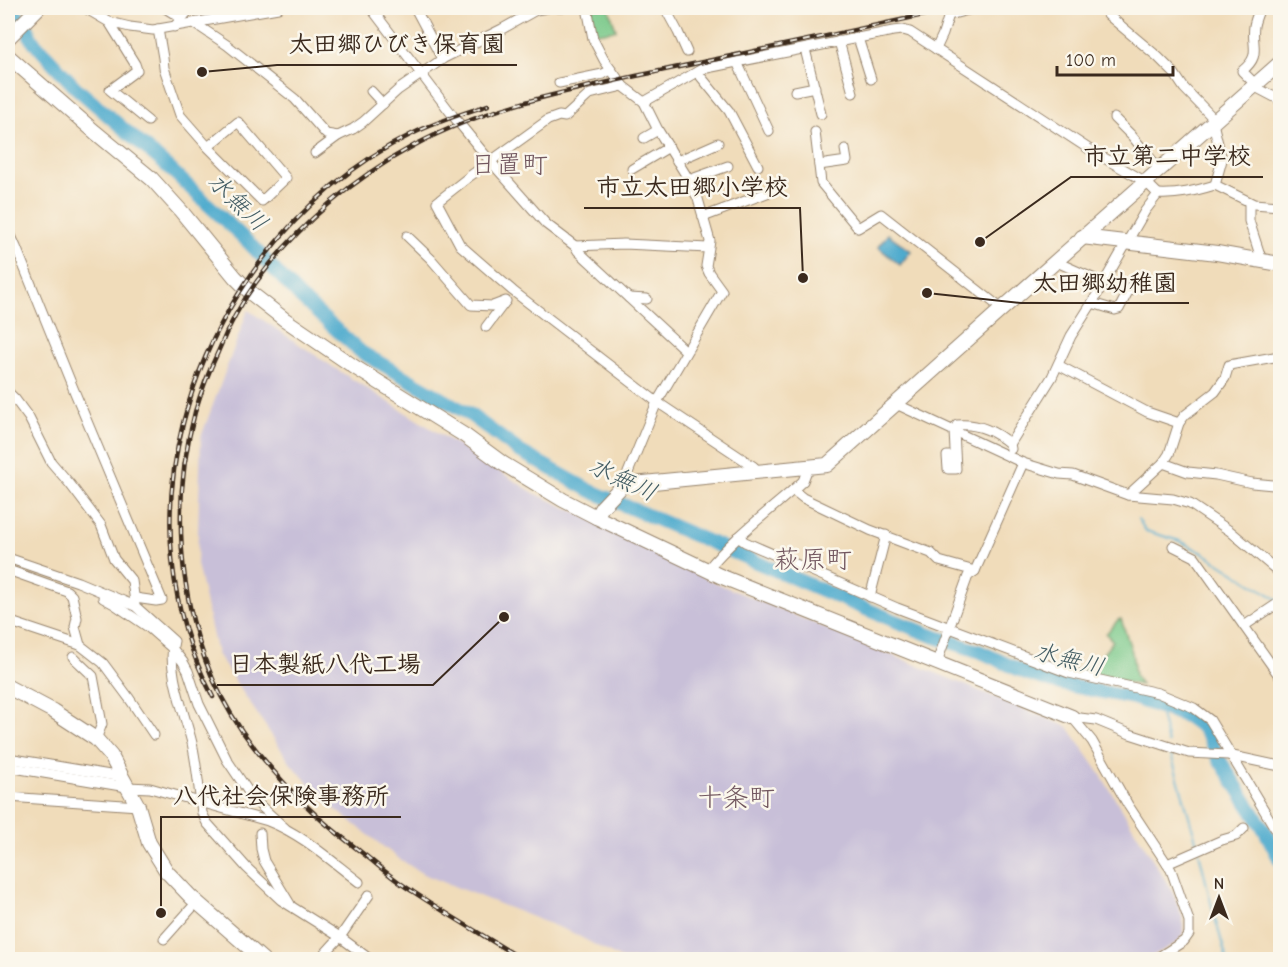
<svg xmlns="http://www.w3.org/2000/svg" width="1288" height="967" font-family="'Comic Neue','Klee One',sans-serif">
	<rect width="100%" height="100%" fill="#fbf7ec"/>
	<filter id="ink" filterUnits="userSpaceOnUse"><feTurbulence type="fractalNoise" baseFrequency=".0167" numOctaves="2"/><feDisplacementMap in="SourceGraphic" scale="12" xChannelSelector="R" yChannelSelector="G"/><feConvolveMatrix kernelMatrix="1 2 1 2 8 2 1 2 1" color-interpolation-filters="sRGB"/></filter>
	<filter id="wash" filterUnits="userSpaceOnUse"><feTurbulence type="fractalNoise" baseFrequency=".008" numOctaves="4" result="noise"/><feDisplacementMap in="SourceGraphic" scale="24" xChannelSelector="R" yChannelSelector="G"/><feGaussianBlur stdDeviation="1.35" result="paint"/><feColorMatrix in="noise" values="0 0 0 0 0 0 0 0 0 0 0 0 0 0 0 0 0 1.4 0 .05"/><feComposite in="paint" operator="in"/></filter>
	<g filter="url(#wash)">
		<rect width="100%" height="100%" fill="#f0dcba"/>
		<!-- industrial -->
		<polygon fill="#c8bfd8" points="248,310 336,369 534,493 615,530 711,581 1068,727 1099,772 1172,891 1183,919 1183,933 1178,942 1145,960 621,959 573,933 423,874 398,858 326,802 291,764 217,654 197,564 201,437"/>
		<!-- green -->
		<g fill="#7ac98a" stroke="#5a7a54" stroke-width="1.5">
			<polygon points="597,8 609,8 616,30 597,33 592,21 592,9"/>
			<polygon points="1121,619 1132,652 1135,675 1141,685 1072,672 1096,663 1113,641 1106,634 1118,620"/>
		</g>
		<!-- water -->
		<polygon fill="#4eaacd" stroke="#446a76" stroke-width="1.5" points="888,234 911,251 900,265 878,247"/>
		<g fill="none" stroke-linecap="round" stroke-linejoin="round">
			<!-- stream -->
			<g stroke="#4eaacd" stroke-width="2">
				<polyline points="1138,519 1146,531 1180,541 1205,554 1278,600"/>
				<polyline points="1159,707 1168,743"/>
				<polyline points="1170,751 1198,847"/>
				<polyline points="1199,852 1213,911 1227,960"/>
			</g>
			<!-- river -->
			<polyline stroke="#4eaacd" stroke-width="14" points="10,8 27,27 31,39 75,87 169,168 248,242 301,298 361,352 469,414 519,451 591,491 861,607 930,635 981,652 1026,673 1056,683 1133,698 1188,717 1202,727 1209,737 1219,759 1265,831 1280,860"/>
		</g>
	</g>
	<g filter="url(#ink)">
		<g fill="none" stroke-linecap="round" stroke-linejoin="round">
			<!-- street casing -->
			<g stroke="#96836c" stroke-width="11">
				<g id="street">
					<polyline points="85,8 109,22 130,27 153,30 278,8"/>
					<polyline points="165,8 181,18"/>
					<polyline points="371,8 454,117 491,162 546,224 575,246 578,251 686,351"/>
					<polyline points="415,8 442,59"/>
					<polyline points="559,8 562,8"/>
					<polyline points="587,8 593,39 604,60 623,86 644,102 658,130 689,180 698,199 710,241 706,266 709,273 722,291 657,402 623,485"/>
					<polyline points="665,8 678,32 687,52"/>
					<polyline points="1107,8 1108,15 1158,57 1174,73 1184,88 1216,121"/>
					<path d="M 1260,8 C 1258,13 1255,20 1254,26 C 1251,47 1262,55 1242,71 L 1256,85 L 1259,89 L 1280,100"/>
					<polyline points="949,15 976,8"/>
					<polyline points="109,22 135,64 137,70 110,90 148,121"/>
					<polyline points="194,23 227,45 295,99 326,134 338,136 353,129 363,122 398,90 444,58 502,29 536,10 547,8"/>
					<polyline points="174,27 191,8"/>
					<polyline points="158,29 163,58 164,68 180,115 208,147 262,201 286,178 238,122 208,147"/>
					<polyline points="858,38 871,79"/>
					<polyline points="839,41 853,93"/>
					<polyline points="805,49 821,114"/>
					<polyline points="936,49 943,34 951,8"/>
					<polyline points="737,62 769,131"/>
					<polyline points="697,72 729,111 758,166"/>
					<polyline points="559,83 603,74 611,70"/>
					<polyline points="623,86 590,94 565,117 559,116 548,120 470,176 437,202 460,245 513,291 657,402 753,466 759,472"/>
					<polyline points="371,91 383,104"/>
					<polyline points="795,91 815,87"/>
					<polyline points="644,102 702,69 893,31 903,30 910,32 1092,151 1146,182 1158,194"/>
					<polyline points="1114,118 1132,136 1160,170"/>
					<polyline points="1213,123 1222,160 1215,185"/>
					<polyline points="815,132 821,183 858,228 881,214 1002,309"/>
					<polyline points="644,138 658,130"/>
					<polyline points="315,153 338,136"/>
					<polyline points="677,161 718,143"/>
					<polyline points="819,165 847,161 845,149"/>
					<polyline points="632,169 669,147"/>
					<polyline points="689,180 728,166"/>
					<polyline points="1249,203 1249,221 1262,261"/>
					<polyline points="703,217 772,191"/>
					<polyline points="8,229 16,247 73,388 162,600 156,601 135,598"/>
					<polyline points="407,236 431,259 471,305 493,306 506,301"/>
					<polyline points="575,246 624,244 708,248"/>
					<polyline points="1058,259 1061,264 1104,283"/>
					<polyline points="629,298 647,299"/>
					<polyline points="1092,303 1115,310 1119,309 1135,278"/>
					<polyline points="486,327 505,302"/>
					<polyline points="1058,365 1147,412 1179,423"/>
					<polyline points="8,392 15,399 29,418 51,462 70,484 101,525 114,559 132,581 135,602"/>
					<polyline points="896,404 1023,463 1059,474 1073,475 1128,495 1173,499 1190,504 1230,531 1280,573"/>
					<path d="M 1010,444 L 1052,377 L 1071,336 L 1092,303 L 1145,211 L 1158,194 C 1178,195 1195,191 1215,185 L 1254,204 L 1280,206"/>
					<path d="M 955,456 L 947,456 L 948,469 L 956,469 L 954,431 L 957,425 C 978,423 995,431 1010,444 L 1011,449"/>
					<polyline points="1163,463 1188,472 1216,475 1252,483 1273,485 1280,487"/>
					<polyline points="793,490 803,498 870,530 931,553 939,561 975,571"/>
					<polyline points="1128,495 1163,463 1169,454 1179,423 1185,415 1215,392 1225,378 1229,365 1274,357 1280,358"/>
					<polyline points="738,537 745,542 897,608 1069,673 1158,693 1194,708 1210,720 1276,830 1280,841"/>
					<polyline points="1173,546 1195,557 1280,677"/>
					<path d="M 8,558 L 78,582 L 135,606 L 174,641 C 166,669 185,714 192,743 C 197,765 199,790 202,813 L 207,823 L 247,868 L 281,900 L 340,937 L 371,960"/>
					<polyline points="8,570 67,591 72,596 77,618 75,627 80,645"/>
					<path d="M 707,570 C 735,536 771,510 803,481 L 808,468"/>
					<polyline points="870,597 886,535"/>
					<polyline points="103,598 114,604 148,627 172,648 183,662 188,671 199,704 227,760 254,800 285,828"/>
					<polyline points="8,621 80,645 103,663 129,698 154,735"/>
					<polyline points="1244,626 1280,602"/>
					<polyline points="73,657 93,676 102,724 96,739"/>
					<polyline points="937,662 968,576 975,571 1023,463"/>
					<polyline points="1072,717 1092,741 1128,805 1171,870 1189,921 1189,934 1184,941 1154,960"/>
					<polyline points="1072,717 1096,720 1130,734 1189,753 1228,755 1280,766"/>
					<polyline points="8,758 122,777"/>
					<path d="M 8,767 L 127,787 L 150,788 L 268,821 C 302,834 330,860 359,882"/>
					<polyline points="8,797 138,806"/>
					<polyline points="260,833 261,849 264,861 290,904"/>
					<polyline points="1167,864 1222,840 1236,836 1244,828"/>
					<polyline points="164,939 197,902"/>
					<polyline points="319,960 340,937 369,895"/>
				</g>
			</g>
			<!-- secondary casing -->
			<g stroke="#96836c" stroke-width="16">
				<g id="secondary">
					<polyline points="8,38 38,8"/>
					<polyline points="8,56 95,132 152,179 181,211 235,277 252,294 284,319 356,368 464,435 502,463 563,500 596,517 720,576 1072,717"/>
					<polyline points="1082,237 1217,253 1280,264"/>
					<polyline points="596,517 602,507 623,485 827,465 1002,309 1280,63"/>
					<polyline points="8,687 53,711 96,739 111,756 122,777 138,806 149,843 167,872 191,897 263,960"/>
				</g>
			</g>
			<!-- street -->
			<use href="#street" stroke="#fff" stroke-width="9"/>
			<!-- secondary -->
			<use href="#secondary" stroke="#fff" stroke-width="14"/>
			<!-- rail casing -->
			<g stroke="#3b2a1e" stroke-width="4.5">
				<g id="rail">
					<path d="M 213,697 C 121,523 186,309 332,186 C 356,166 383,148 412,134 C 436,122 462,114 488,105"/>
					<path d="M 523,960 C 486,937 448,915 412,891 C 394,880 378,865 361,852 C 346,840 331,829 317,816 C 290,791 264,762 242,731 C 180,641 167,517 195,412 C 201,392 209,371 218,352 C 228,327 241,303 257,281 C 298,225 354,178 415,145 C 489,105 573,90 655,72 C 755,51 856,30 956,8"/>
				</g>
			</g>
			<!-- rail -->
			<use href="#rail" stroke="#fbf7ec" stroke-width="2" stroke-dasharray="7" stroke-linecap="butt"/>
		</g>
	</g>
	<g text-anchor="middle" dominant-baseline="central" stroke-width="5" stroke-linejoin="round" paint-order="stroke">
		<!-- water labels -->
		<g font-size="24" font-style="italic" fill="#435d64" stroke="#fbf7ec">
			<text transform="translate(238 202) rotate(44)">水無川</text>
			<text transform="translate(623 479) rotate(25)">水無川</text>
			<text transform="translate(1069 659) rotate(14)">水無川</text>
		</g>
		<!-- quarter labels -->
		<g font-size="26" fill="#735860" stroke="#fbf7ec">
			<text x="509" y="165">日置町</text>
			<text x="813" y="560">萩原町</text>
			<text x="736" y="798">十条町</text>
		</g>
	</g>
	<!-- callouts -->
	<path fill="none" stroke="#3b2a1e" stroke-width="2" d="M202 72L277 65H517M980 242L1071 177H1263M803 278L800 208H584M927 293L1021 303H1189M504 617L433 685H217M161 913L161 817H401"/>
	<g fill="#3b2a1e" stroke="#fbf7ec" stroke-width="2">
		<circle cx="202" cy="72" r="6"/>
		<circle cx="980" cy="242" r="6"/>
		<circle cx="803" cy="278" r="6"/>
		<circle cx="927" cy="293" r="6"/>
		<circle cx="504" cy="617" r="6"/>
		<circle cx="161" cy="913" r="6"/>
	</g>
	<g font-size="24" text-anchor="middle" font-weight="bold" fill="#3b2a1e" stroke="#fbf7ec" stroke-width="5" stroke-linejoin="round" paint-order="stroke">
		<text x="397" y="52">太田郷ひびき保育園</text>
		<text x="1167" y="164">市立第二中学校</text>
		<text x="692" y="195">市立太田郷小学校</text>
		<text x="1105" y="291">太田郷幼稚園</text>
		<text x="325" y="672">日本製紙八代工場</text>
		<text x="281" y="804">八代社会保険事務所</text>
	</g>
	<!-- margin -->
	<rect width="1288" height="967" fill="none" stroke="#fbf7ec" stroke-width="30"/>
	<!-- north arrow -->
	<g transform="translate(1219 898)" stroke="#fbf7ec" stroke-width="4.5" paint-order="stroke">
	<path d="M0-4.5L10 22L0 15L-10 22Z" fill="#3b2a1e"/>
	<text y="-9" font-size="16" font-weight="bold" text-anchor="middle" fill="#3b2a1e">N</text>
	</g>
	<!-- scale -->
	<path d="M1057 66v9h116v-9" fill="none" stroke="#3b2a1e" stroke-width="3"/>
	<text x="1066" y="66" font-size="18" fill="#3b2a1e" stroke="#fbf7ec" stroke-width="4.5" paint-order="stroke">100 m</text>
</svg>
